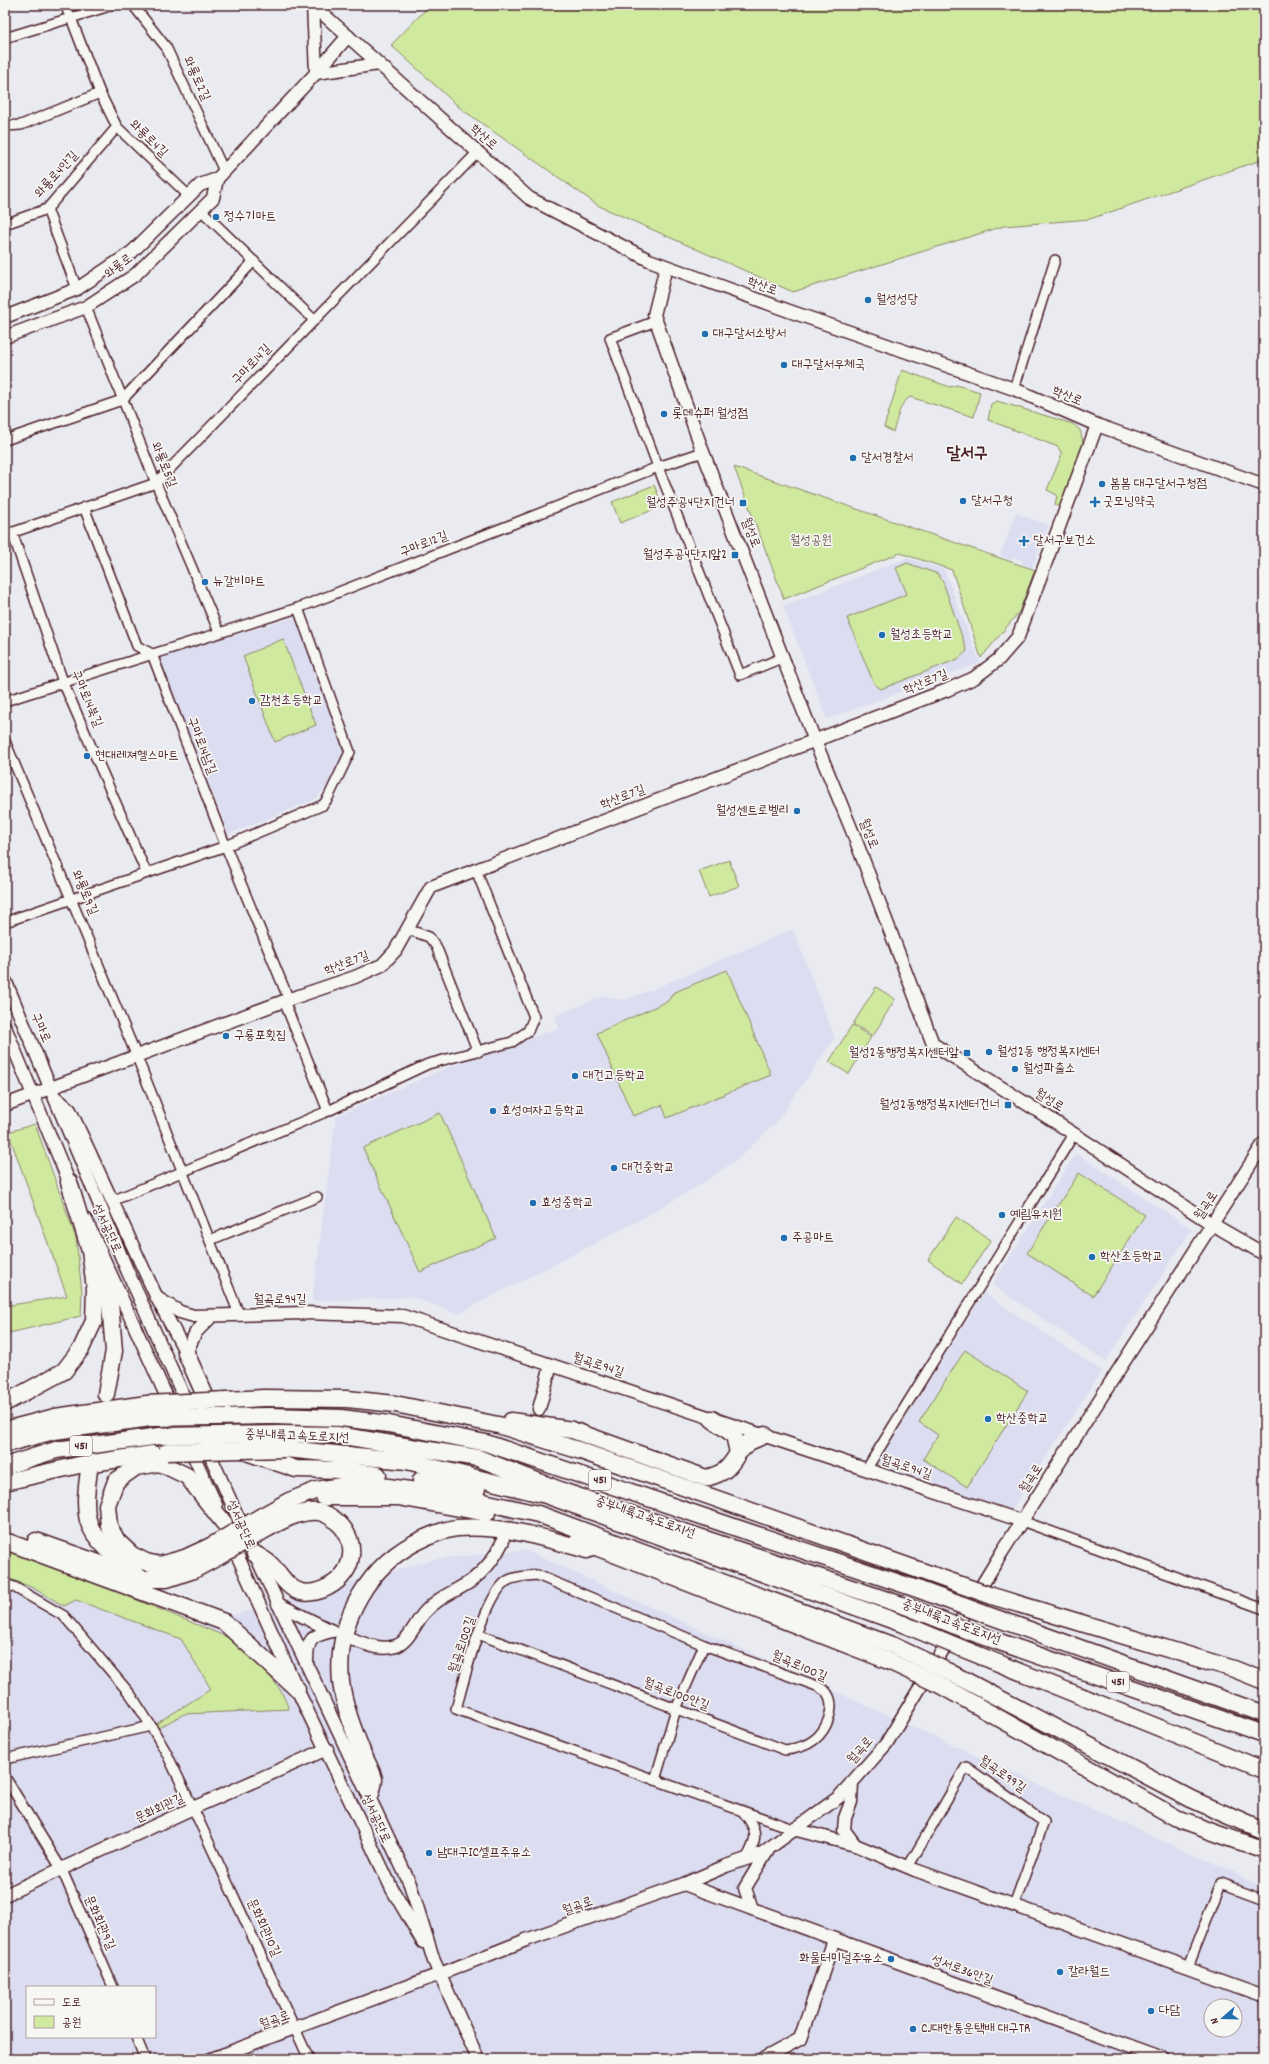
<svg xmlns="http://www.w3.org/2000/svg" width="1269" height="2064" font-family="Dekko,'Poor Story',sans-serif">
	<rect width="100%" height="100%" fill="#eaebf1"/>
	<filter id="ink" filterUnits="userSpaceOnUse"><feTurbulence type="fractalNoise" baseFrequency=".025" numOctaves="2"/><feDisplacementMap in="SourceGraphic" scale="8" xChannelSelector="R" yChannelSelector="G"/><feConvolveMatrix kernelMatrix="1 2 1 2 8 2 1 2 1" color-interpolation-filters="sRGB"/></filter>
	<g filter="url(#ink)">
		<!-- built -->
		<g fill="#dcddf0" fill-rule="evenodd">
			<polygon points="1016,513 1048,525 1032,568 1022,564 1023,560 1013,557 1012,560 1000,556"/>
			<polygon points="907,558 944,569 980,663 827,719 783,606"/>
			<polygon points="295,617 346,745 343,761 335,776 316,799 229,834 158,658"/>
			<polygon points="793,929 835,1038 775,1124 739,1158 700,1185 636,1222 458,1314 412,1297 312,1301 336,1116 449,1067 559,1028 555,1016 603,996 624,1000 651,990"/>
			<polygon points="1076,1153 1192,1229 1106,1361 992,1285"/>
			<polygon points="984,1293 1102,1371 1012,1509 876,1466"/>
			<path d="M 525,1550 L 1264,1887 L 1264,2059 L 5,2059 L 5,1559 L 190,1627 L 435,1559 ZM 27,1987 L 155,1987 L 155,2037 L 27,2037 ZM 1211,2006 L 1235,2006 L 1235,2030 L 1211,2030 Z"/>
		</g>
		<!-- green -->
		<g fill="#cfe99f" stroke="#8c8465">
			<polygon points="430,5 1264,5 1264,159 1090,219 1004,226 793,292 599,206 460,108 391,45"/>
			<path d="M 902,370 L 950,387 L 957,385 L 980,392 L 974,417 L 910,397 C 899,403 897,421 893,432 L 884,427 Z"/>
			<polygon points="997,401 1073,424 1080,430 1084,446 1063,509 1055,505 1057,495 1047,490 1062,454 1058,447 988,420 991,404"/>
			<polygon points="734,467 1035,570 1019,612 981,658 952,570 900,553 784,599"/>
			<polygon points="654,485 663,506 620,523 612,502"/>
			<polygon points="907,563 938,574 943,582 967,651 958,659 881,689 874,684 847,618 907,594 896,568"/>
			<polygon points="283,639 316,725 275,742 243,656"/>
			<polygon points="729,860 739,886 709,897 699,871"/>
			<polygon points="727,970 771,1075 667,1118 662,1105 633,1116 597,1033 668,1001 673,993"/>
			<polygon points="876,987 895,999 873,1036 853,1024"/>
			<polygon points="852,1025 871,1037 849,1074 829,1062"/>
			<polygon points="440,1113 496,1238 420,1272 363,1148"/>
			<polygon points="35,1124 76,1238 82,1292 81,1316 5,1334 5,1306 67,1296 8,1132"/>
			<polygon points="1079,1173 1145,1215 1093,1296 1027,1253"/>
			<polygon points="956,1217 991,1240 962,1284 928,1260"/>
			<polygon points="965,1350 1028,1391 967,1487 923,1459 938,1435 919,1422"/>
			<polygon points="5,1551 42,1561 227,1637 257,1658 281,1691 289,1709 184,1714 158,1728 156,1724 211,1689 181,1639 76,1600 64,1606 33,1588 5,1577"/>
		</g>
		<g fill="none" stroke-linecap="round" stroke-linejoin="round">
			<!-- secondary-tunnel -->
			<polyline stroke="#cac2c9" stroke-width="12" stroke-dasharray="12 6" stroke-linecap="butt" points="504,1537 539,1409"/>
			<!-- highway-tunnel -->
			<polyline stroke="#cac2c9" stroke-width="16" stroke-dasharray="16 8" stroke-linecap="butt" points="89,1470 106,1394"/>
			<!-- street casing -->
			<g stroke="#4a1f2b" stroke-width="12">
				<g id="street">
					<polyline points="65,5 71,18 100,93 117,127 189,196"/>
					<polyline points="133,5 166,47 224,171"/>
					<polyline points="5,38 113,5"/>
					<polyline points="5,126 21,125 100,93"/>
					<polyline points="47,209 77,289"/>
					<polyline points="201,210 314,320"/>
					<polyline points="5,224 47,209 117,127"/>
					<polyline points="86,307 156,483 219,632"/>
					<polyline points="656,321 610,338 658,467 740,675 784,657"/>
					<polyline points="1014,389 1055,260"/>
					<polyline points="5,440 122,400 254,261"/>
					<polyline points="84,507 137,646 152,654 224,842 289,1000"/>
					<polyline points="12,532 63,682 146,872"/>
					<polyline points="5,535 156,483 478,152"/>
					<polyline points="5,701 298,608 658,467 703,452"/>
					<polyline points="5,741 137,1057 239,1314"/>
					<polyline points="5,922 226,846 323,805 328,798 350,752 298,608"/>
					<polyline points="407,929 429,937 436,946 478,1052"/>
					<polyline points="284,1001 328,1111 428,1064 512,1042 528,1031 534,1017 476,870"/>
					<polyline points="112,1201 328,1111"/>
					<polyline points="210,1240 317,1197"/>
					<polyline points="866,1470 1074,1134"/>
					<polyline points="1022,1521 1264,1609"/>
					<polyline points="5,1584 14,1587 64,1616 131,1695 151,1726 166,1752 193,1808 309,2059"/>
					<path d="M 478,1634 L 785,1750 C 795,1749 805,1747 814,1740 C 826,1731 837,1707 827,1693 C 825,1690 820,1688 817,1686 L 704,1645 L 537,1575 C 527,1576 515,1576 507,1581 C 484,1596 464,1681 456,1709 L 793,1829"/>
					<polyline points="5,1759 151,1726"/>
					<polyline points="5,1777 62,1870 113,1987"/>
					<polyline points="655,1780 676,1709 704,1645"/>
					<path d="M 744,1813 C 759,1831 757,1840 746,1859"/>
					<polyline points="908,1867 966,1767 1044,1822 1014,1905"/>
					<polyline points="1188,1967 1221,1883 1264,1899"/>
					<polyline points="136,2037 145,2059"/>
				</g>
			</g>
			<!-- secondary casing -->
			<g stroke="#4a1f2b" stroke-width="15">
				<g id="secondary">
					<polyline points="313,5 529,198 649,260 789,311 1014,389 1097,425 1264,485"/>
					<polyline points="313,5 316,73 379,64"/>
					<polyline points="666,267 654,315 703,452 815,741 853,833 933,1044 1074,1134 1212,1224 1264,1254"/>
					<polyline points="5,317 77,289 132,252 200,185 217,179 316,73 348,36"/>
					<polyline points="5,337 86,307 135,275 213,198 217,179"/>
					<polyline points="5,980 127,1270 246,1535"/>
					<polyline points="5,1027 72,1189"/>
					<polyline points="55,1097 70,1110 157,1298 186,1353"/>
					<polyline points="5,1105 284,1001 355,977 382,965 395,951 431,887 947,690 974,678 998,660 1018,637 1097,425"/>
					<polyline points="86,1220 216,1505"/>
					<polyline points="157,1298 180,1312 194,1316 304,1313 403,1316 1022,1521"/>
					<polyline points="186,1353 196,1332 212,1316"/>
					<polyline points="539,1409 551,1365"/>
					<polyline points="231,1541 297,1689 392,1889 423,1942"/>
					<polyline points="254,1552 410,1884 434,1961 478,2059"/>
					<polyline points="278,1604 332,1631"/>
					<path d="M 351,1639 C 366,1644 380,1651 396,1646 C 409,1642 416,1621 425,1612 C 438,1597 455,1592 471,1581 C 486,1570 495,1558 503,1541"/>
					<path d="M 307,1662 C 307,1639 311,1636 332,1631"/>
					<polyline points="852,1782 851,1802 845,1818 844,1830 855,1845"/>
					<polyline points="793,1829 855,1845 915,1870 1264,1995"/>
					<polyline points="684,1884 1163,2059"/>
					<polyline points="5,1895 193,1808 327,1749"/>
					<polyline points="752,1909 745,1888 768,1850"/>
					<polyline points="211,2059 440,1974 526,1940 684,1884 726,1866 761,1854 839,1797 886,1744 1002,1552 1264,1143"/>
					<polyline points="763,2059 800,2039 834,1940"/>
				</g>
			</g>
			<!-- highway casing -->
			<g stroke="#4a1f2b" stroke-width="19">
				<g id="highway">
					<polyline points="96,1265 109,1291 114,1351 106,1394"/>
					<polyline points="186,1353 212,1411 237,1445 249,1453 296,1469 342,1470 378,1475"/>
					<polyline points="264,1398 347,1399 395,1404 498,1425 581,1451 930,1574"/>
					<polyline points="5,1403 64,1371 81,1349 94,1321 95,1288 90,1251 69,1182"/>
					<polyline points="270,1416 341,1418 389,1424 486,1443 920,1590"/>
					<path d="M 511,1421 L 572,1430 L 706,1478 C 724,1473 728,1470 738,1453 L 734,1435 L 712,1419"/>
					<polyline points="5,1430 55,1417 147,1404"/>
					<polyline points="280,1434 337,1435 478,1458 565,1492 911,1608"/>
					<polyline points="5,1444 54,1431 151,1418"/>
					<polyline points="285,1449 407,1461 546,1495 903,1624"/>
					<polyline points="738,1453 749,1442 765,1435"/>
					<polyline points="5,1466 56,1450 160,1436"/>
					<path d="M 89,1470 C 87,1486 84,1504 88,1520 C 93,1540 117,1559 134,1568"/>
					<polyline points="421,1480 477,1489"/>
					<polyline points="5,1482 79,1465 153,1454"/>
					<polyline points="324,1497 398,1497 487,1513"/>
					<polyline points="262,1516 289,1501 317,1490 359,1483 461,1497 538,1514 894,1646"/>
					<polyline points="578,1540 886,1660"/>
					<polyline points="5,1541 224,1622 297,1689"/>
					<polyline points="36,1541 144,1579 167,1579 194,1570 218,1557"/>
					<polyline points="211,1546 185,1558 160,1565 146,1562 132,1555 117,1541 109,1526 107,1505 116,1481 136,1467 160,1463 187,1476 224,1523"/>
					<path d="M 255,1554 C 260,1557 266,1560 270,1564 C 281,1574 286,1588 301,1592 C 310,1594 321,1591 328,1587 C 355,1573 360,1540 335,1520 C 331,1517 325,1513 319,1512 C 302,1510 285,1519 270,1527"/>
					<polyline points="992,1596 1234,1669 1264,1681"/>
					<polyline points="982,1613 1264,1714"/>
					<polyline points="971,1632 1264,1734"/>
					<polyline points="961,1648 1264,1770"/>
					<polyline points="949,1672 1191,1799 1264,1831"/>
					<polyline points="940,1685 1182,1821 1264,1850"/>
					<path d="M 370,1797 C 371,1792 374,1784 374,1779 C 372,1771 367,1762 363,1754 C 354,1731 344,1706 341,1682 C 335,1621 369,1562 425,1538 C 434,1534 446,1529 457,1528 C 504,1525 542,1537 587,1550"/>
				</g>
			</g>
			<!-- street -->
			<use href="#street" stroke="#f6f6f2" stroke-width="9"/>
			<!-- secondary -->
			<use href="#secondary" stroke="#f6f6f2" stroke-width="12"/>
			<!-- highway -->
			<use href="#highway" stroke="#f6f6f2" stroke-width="16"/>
			<!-- highway-bridge casing -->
			<g stroke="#4a1f2b" stroke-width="19" stroke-linecap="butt">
				<g id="highway-bridge">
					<polyline points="147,1404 264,1398"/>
					<polyline points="151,1418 270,1416"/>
					<polyline points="160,1436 280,1434"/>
					<polyline points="167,1452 285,1449"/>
					<polyline points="211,1546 262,1516"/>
					<polyline points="218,1557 270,1527"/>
					<polyline points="930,1574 992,1596"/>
					<polyline points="920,1590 982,1613"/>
					<polyline points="911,1608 971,1632"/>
					<polyline points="903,1624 961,1648"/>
					<polyline points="894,1646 949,1672"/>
					<polyline points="886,1660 940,1685"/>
				</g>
			</g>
			<!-- highway-bridge -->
			<use href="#highway-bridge" stroke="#f6f6f2" stroke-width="16"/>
		</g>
	</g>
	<!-- markers -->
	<g fill="#1f6fb2" stroke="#f6f6f2" stroke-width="1.5">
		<circle cx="216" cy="217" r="4"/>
		<circle cx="868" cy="300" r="4"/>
		<circle cx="705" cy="334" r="4"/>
		<circle cx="784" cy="365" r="4"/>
		<circle cx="664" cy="414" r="4"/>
		<circle cx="853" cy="458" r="4"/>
		<circle cx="1102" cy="484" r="4"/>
		<circle cx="963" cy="501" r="4"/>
		<path d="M1093 496h4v4h4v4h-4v4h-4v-4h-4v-4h4z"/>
		<rect x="739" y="499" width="8" height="8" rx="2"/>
		<path d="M1022 535h4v4h4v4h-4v4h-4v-4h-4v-4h4z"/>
		<rect x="731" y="551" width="8" height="8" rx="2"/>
		<circle cx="205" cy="582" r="4"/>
		<circle cx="882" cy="635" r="4"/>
		<circle cx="252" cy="701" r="4"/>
		<circle cx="87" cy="756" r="4"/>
		<circle cx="797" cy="811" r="4"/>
		<circle cx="226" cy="1036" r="4"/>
		<circle cx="989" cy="1052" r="4"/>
		<rect x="963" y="1049" width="8" height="8" rx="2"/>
		<circle cx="1015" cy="1069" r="4"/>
		<circle cx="575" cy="1076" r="4"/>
		<rect x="1004" y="1101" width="8" height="8" rx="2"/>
		<circle cx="493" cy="1111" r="4"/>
		<circle cx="614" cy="1168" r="4"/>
		<circle cx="533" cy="1203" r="4"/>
		<circle cx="1002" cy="1215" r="4"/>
		<circle cx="784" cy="1238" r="4"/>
		<circle cx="1092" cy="1257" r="4"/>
		<circle cx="988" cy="1419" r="4"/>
		<circle cx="429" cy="1853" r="4"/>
		<circle cx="891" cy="1959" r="4"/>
		<circle cx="1060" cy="1972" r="4"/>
		<circle cx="1151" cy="2011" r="4"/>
		<circle cx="913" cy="2029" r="4"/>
	</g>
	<g text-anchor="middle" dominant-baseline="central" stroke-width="3.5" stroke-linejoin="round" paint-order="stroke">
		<!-- shield labels -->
		<g fill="#f6f6f2" stroke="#7e6067" stroke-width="1">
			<rect x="70" y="1436" width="22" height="20" rx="3"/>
			<rect x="589" y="1470" width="22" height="20" rx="3"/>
			<rect x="1107" y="1672" width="22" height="20" rx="3"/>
		</g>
		<g font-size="12" font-weight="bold" fill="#4a1f2b">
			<text x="81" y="1446">451</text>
			<text x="600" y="1480">451</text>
			<text x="1118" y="1682">451</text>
		</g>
		<!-- street labels -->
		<g font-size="13" fill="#4a1f2b" stroke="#f6f6f2">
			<text transform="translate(196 79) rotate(65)">와룡로2길</text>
			<text transform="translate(483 138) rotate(42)">학산로</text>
			<text transform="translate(148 139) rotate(44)">와룡로4길</text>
			<text transform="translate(57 175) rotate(-48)">와룡로4안길</text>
			<text transform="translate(119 267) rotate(-37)">와룡로</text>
			<text transform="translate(762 287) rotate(20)">학산로</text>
			<text transform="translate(252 365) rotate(-46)">구마로14길</text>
			<text transform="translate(1067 397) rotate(23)">학산로</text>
			<text transform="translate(163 465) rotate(68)">와룡로5길</text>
			<text transform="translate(750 533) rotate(69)">월성로</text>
			<text transform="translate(424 545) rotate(-21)">구마로12길</text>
			<text transform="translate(926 683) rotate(-22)">학산로7길</text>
			<text transform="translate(86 699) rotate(67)">구마로14북길</text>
			<text transform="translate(201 746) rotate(69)">구마로14남길</text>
			<text transform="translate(623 798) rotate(-21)">학산로7길</text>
			<text transform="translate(868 834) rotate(69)">월성로</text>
			<text transform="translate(84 893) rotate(67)">와룡로9길</text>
			<text transform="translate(347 964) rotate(-21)">학산로7길</text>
			<text transform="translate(40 1028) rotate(67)">구마로</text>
			<text transform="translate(1049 1101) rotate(32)">월성로</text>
			<text transform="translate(1207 1206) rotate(-57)">월곡로</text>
			<text transform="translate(106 1229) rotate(65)">성서공단로</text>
			<text x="280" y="1300">월곡로94길</text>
			<text transform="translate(598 1366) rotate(18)">월곡로94길</text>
			<text transform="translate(297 1437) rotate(2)">중부내륙고속도로지선</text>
			<text transform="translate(906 1468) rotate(18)">월곡로94길</text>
			<text transform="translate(1032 1479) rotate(-57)">월곡로</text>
			<text transform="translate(645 1518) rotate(19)">중부내륙고속도로지선</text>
			<text transform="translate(240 1525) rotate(66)">성서공단로</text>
			<text transform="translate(951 1623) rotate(21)">중부내륙고속도로지선</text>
			<text transform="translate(463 1645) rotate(-72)">월곡로100길</text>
			<text transform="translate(799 1667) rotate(23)">월곡로100길</text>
			<text transform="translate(676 1695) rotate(21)">월곡로100안길</text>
			<text transform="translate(861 1751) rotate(-49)">월곡로</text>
			<text transform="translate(1002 1775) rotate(35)">월곡로99길</text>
			<text transform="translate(160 1809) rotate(-25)">문화회관길</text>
			<text transform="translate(375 1819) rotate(65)">성서공단로</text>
			<text transform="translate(578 1907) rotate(-20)">월곡로</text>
			<text transform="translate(99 1923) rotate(66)">문화회관9길</text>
			<text transform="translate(263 1928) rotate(65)">문화회관10길</text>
			<text transform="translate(962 1971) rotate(20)">성서로36안길</text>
			<text transform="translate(275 2021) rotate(-20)">월곡로</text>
		</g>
		<!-- poi labels -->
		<g font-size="13" fill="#4a1f2b" stroke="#f6f6f2" text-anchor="start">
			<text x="224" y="217">정수기마트</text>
			<text x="876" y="300">월성성당</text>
			<text x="713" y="334">대구달서소방서</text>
			<text x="792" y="365">대구달서우체국</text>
			<text x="672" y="414">롯데슈퍼 월성점</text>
			<text x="861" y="458">달서경찰서</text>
			<text x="1110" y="484">봄봄 대구달서구청점</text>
			<text x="971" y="501">달서구청</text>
			<text x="1103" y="502">굿모닝약국</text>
			<text x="735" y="503" text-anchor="end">월성주공4단지건너</text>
			<text x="1033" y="541">달서구보건소</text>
			<text x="727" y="555" text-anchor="end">월성주공4단지앞2</text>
			<text x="213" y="582">뉴갈비마트</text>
			<text x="890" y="635">월성초등학교</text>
			<text x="260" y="701">감천초등학교</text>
			<text x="95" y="756">현대레져헬스마트</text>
			<text x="789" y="811" text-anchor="end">월성센트로벨리</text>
			<text x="234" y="1036">구룡포횟집</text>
			<text x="997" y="1052">월성2동 행정복지센터</text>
			<text x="959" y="1053" text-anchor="end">월성2동행정복지센터앞</text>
			<text x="1023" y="1069">월성파출소</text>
			<text x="583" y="1076">대건고등학교</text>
			<text x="1000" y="1105" text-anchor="end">월성2동행정복지센터건너</text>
			<text x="501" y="1111">효성여자고등학교</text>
			<text x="622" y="1168">대건중학교</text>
			<text x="541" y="1203">효성중학교</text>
			<text x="1010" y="1215">예림유치원</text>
			<text x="792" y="1238">주공마트</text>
			<text x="1100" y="1257">학산초등학교</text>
			<text x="996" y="1419">학산중학교</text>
			<text x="437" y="1853">남대구IC셀프주유소</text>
			<text x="883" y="1959" text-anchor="end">화물터미널주유소</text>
			<text x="1068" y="1972">칼라월드</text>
			<text x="1159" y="2011">다담</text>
			<text x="921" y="2029">CJ대한통운택배 대구TR</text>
		</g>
		<!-- park labels -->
		<g font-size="13" fill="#6b5248" stroke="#f6f6f2">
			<text x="811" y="541">월성공원</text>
		</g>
		<!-- district labels -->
		<g font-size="17" font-weight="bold" fill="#4a1f2b" stroke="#f6f6f2">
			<text x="967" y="455">달서구</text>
		</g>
	</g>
	<!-- margin -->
	<rect width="1269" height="2064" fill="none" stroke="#f6f6f2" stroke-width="20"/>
	<rect x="10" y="10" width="1249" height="2044" fill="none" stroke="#4a1f2b" stroke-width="1.5" filter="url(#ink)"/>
	<!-- legend -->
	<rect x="26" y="1986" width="130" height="52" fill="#f6f6f2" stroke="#b1a0a2"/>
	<rect x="34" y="1999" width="20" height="6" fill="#f6f6f2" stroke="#b1a0a2"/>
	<text x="62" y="2006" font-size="12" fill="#4a1f2b">도로</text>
	<rect x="34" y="2016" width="20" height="12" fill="#cfe99f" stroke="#b1a0a2"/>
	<text x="62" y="2026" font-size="12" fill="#4a1f2b">공원</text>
	<!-- north arrow -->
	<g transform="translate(1223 2018) rotate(250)"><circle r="19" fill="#f6f6f2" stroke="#b1a0a2"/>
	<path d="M0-3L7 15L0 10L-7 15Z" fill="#1f6fb2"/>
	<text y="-6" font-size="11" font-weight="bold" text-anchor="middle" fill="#4a1f2b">N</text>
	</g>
</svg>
